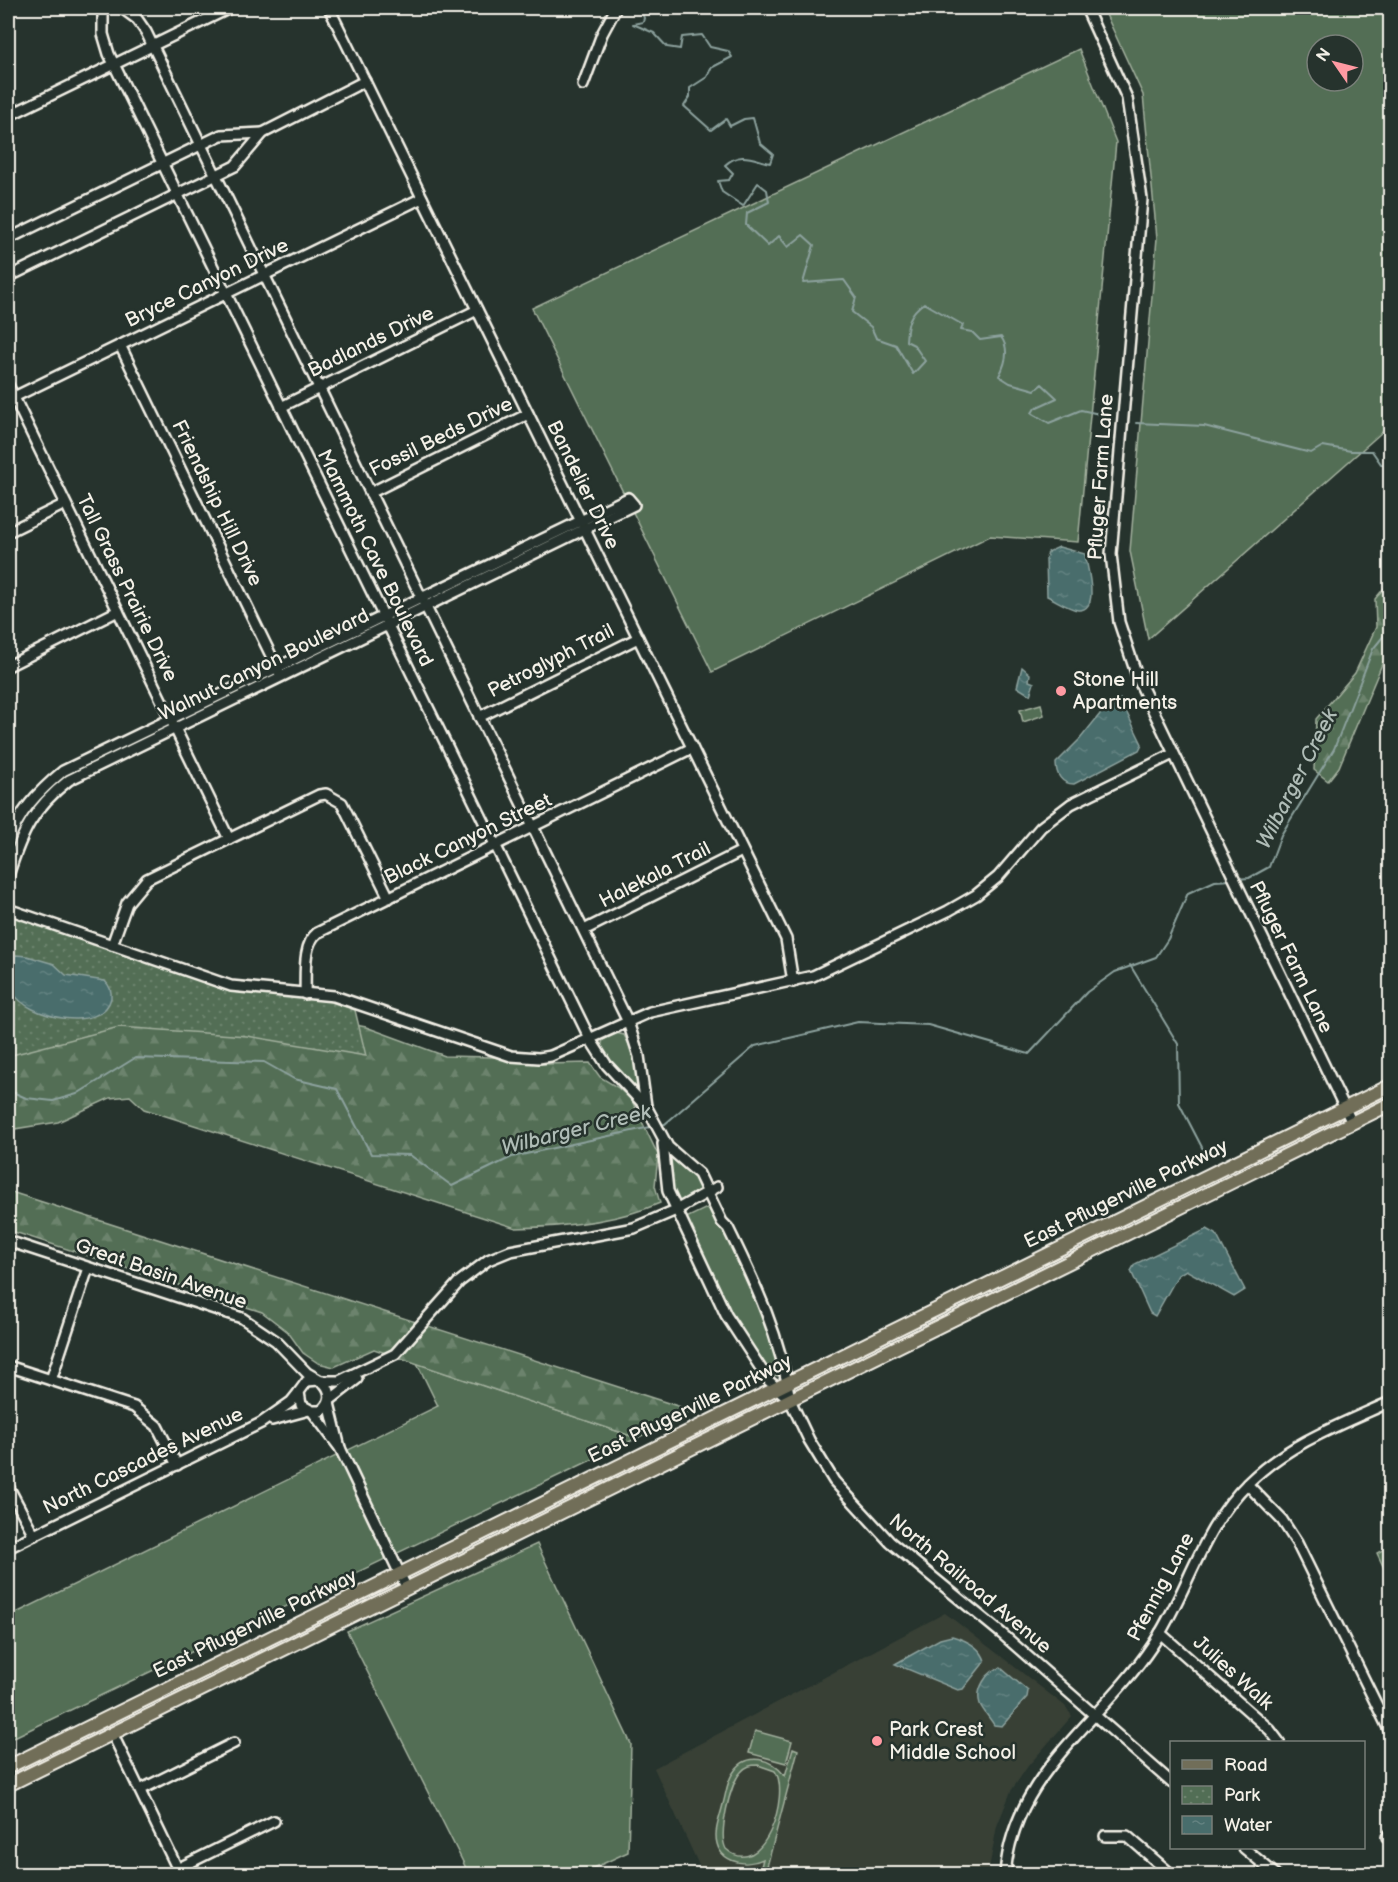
<svg xmlns="http://www.w3.org/2000/svg" width="1398" height="1882" font-family="'Balsamiq Sans',sans-serif">
	<defs>
		<pattern id="forest-firs" width="22" height="20" patternUnits="userSpaceOnUse" patternTransform="scale(1.5)"><rect width="22" height="20" fill="#526e55"/><path d="M5 1l3.5 6h-7zM16 11l3.5 6h-7z" fill="#6c836d"/></pattern>
		<pattern id="park-dots" width="8" height="8" patternUnits="userSpaceOnUse" patternTransform="scale(1.5)"><rect width="8" height="8" fill="#526e55"/><path d="M2 2h.1M6 6h.1" fill="none" stroke="#6c836d" stroke-width="1.8" stroke-linecap="round"/></pattern>
		<pattern id="water-ripples" width="26" height="14" patternUnits="userSpaceOnUse" patternTransform="scale(1.5)"><rect width="26" height="14" fill="#486d6c"/><path d="M2 4q2-2 4 0t4 0M15 11q2-2 4 0t4 0" fill="none" stroke="#638281"/></pattern>
	</defs>
	<rect width="100%" height="100%" fill="#26332d"/>
	<filter id="ink" filterUnits="userSpaceOnUse"><feTurbulence type="fractalNoise" baseFrequency=".0167" numOctaves="2"/><feDisplacementMap in="SourceGraphic" scale="12" xChannelSelector="R" yChannelSelector="G"/><feConvolveMatrix kernelMatrix="1 2 1 2 8 2 1 2 1" color-interpolation-filters="sRGB"/></filter>
	<g filter="url(#ink)">
		<!-- built -->
		<polygon fill="#384036" points="945,1613 1065,1706 1072,1716 1028,1766 1011,1791 997,1826 988,1874 703,1874 654,1768"/>
		<!-- grass -->
		<g fill="#526e55" stroke="#a3b09e" stroke-width="1.5" fill-rule="evenodd">
			<path d="M 1103,8 L 1390,8 L 1390,425 L 1148,639 L 1130,551 L 1157,238 L 1143,95 ZM 1317,45 L 1353,45 L 1353,81 L 1317,81 Z"/>
			<polygon points="1079,49 1116,142 1078,542 990,536 712,672 532,308"/>
			<polygon points="1041,704 1044,715 1023,722 1020,710"/>
			<polygon points="616,1033 624,1035 635,1056 638,1090 600,1050 603,1040"/>
			<polygon points="672,1156 695,1175 702,1188 681,1201 676,1200 670,1186 670,1158"/>
			<polygon points="709,1207 716,1223 724,1230 759,1301 781,1371 778,1376 770,1374 731,1316 684,1219"/>
			<polygon points="417,1363 637,1438 8,1740 8,1617 438,1406"/>
			<polygon points="537,1544 631,1744 628,1852 581,1874 469,1874 347,1631"/>
			<polygon points="1390,1546 1390,1581 1377,1553"/>
			<polygon points="755,1731 792,1741 786,1763 749,1753"/>
			<path d="M 793,1748 L 798,1750 L 765,1874 L 759,1874 L 763,1859 C 744,1868 716,1862 716,1835 C 716,1825 721,1814 723,1804 C 726,1794 727,1781 733,1773 C 747,1750 772,1759 785,1776 ZM 758,1765 L 775,1771 C 791,1794 763,1882 726,1849 C 718,1835 730,1783 741,1772 C 746,1766 751,1765 758,1765 Z"/>
		</g>
		<!-- forest -->
		<g fill="url(#forest-firs)" stroke="#a3b09e" stroke-width="1.5">
			<polygon points="1390,581 1390,651 1382,664 1339,767 1328,781 1314,770 1316,719 1355,673 1376,627 1375,599"/>
			<path d="M 309,1016 L 366,1027 L 445,1056 L 493,1057 L 544,1064 L 590,1063 L 600,1077 L 617,1087 L 631,1099 L 658,1155 L 655,1186 L 660,1203 C 617,1222 563,1227 516,1228 L 144,1109 L 130,1096 L 110,1098 L 58,1122 L 8,1130 L 8,1051 L 99,1021 Z"/>
			<polygon points="8,1191 693,1411 637,1438 374,1349 334,1367 318,1363 303,1353 288,1332 262,1312 8,1230"/>
		</g>
		<!-- park -->
		<polygon fill="url(#park-dots)" stroke="#a3b09e" stroke-width="1.5" points="8,912 230,992 319,998 355,1010 366,1056 247,1036 119,1027 8,1056"/>
		<!-- water -->
		<g fill="url(#water-ripples)" stroke="#8da29e" stroke-width="1.5">
			<path d="M 1059,547 L 1085,554 C 1087,567 1101,611 1078,610 C 1069,609 1056,600 1047,596 L 1046,558 L 1048,552 Z"/>
			<polygon points="1022,667 1030,674 1029,681 1034,683 1030,695 1017,687"/>
			<path d="M 1120,699 L 1142,744 L 1139,750 L 1074,784 C 1061,784 1056,774 1056,763 L 1080,739 L 1108,704 Z"/>
			<path d="M 16,955 L 27,956 L 54,964 L 66,975 L 105,981 C 110,986 112,991 111,998 C 103,1034 26,1018 13,992 C 8,982 13,971 10,961 Z"/>
			<polygon points="1207,1229 1216,1234 1245,1290 1234,1297 1186,1270 1178,1275 1155,1316 1150,1313 1131,1271 1135,1264"/>
			<path d="M 952,1636 C 966,1640 981,1647 985,1661 L 963,1689 L 958,1690 L 895,1664 L 940,1639 Z"/>
			<path d="M 1001,1668 L 1028,1691 L 1027,1697 L 1002,1726 L 994,1725 C 990,1718 983,1711 980,1704 C 975,1690 987,1670 1001,1668 Z"/>
		</g>
		<g fill="none" stroke-linecap="round" stroke-linejoin="round">
			<!-- stream -->
			<g stroke="#8da29e" stroke-width="2">
				<path d="M 642,13 L 644,18 L 643,22 L 633,24 L 654,33 L 667,47 L 680,49 L 682,37 L 702,35 L 710,47 L 728,51 L 732,57 L 711,68 L 707,77 L 690,88 L 690,97 L 684,106 L 711,130 L 726,119 L 730,126 L 744,119 L 753,118 L 760,143 L 773,154 L 770,163 C 752,159 741,151 725,165 L 733,173 L 729,180 L 718,181 L 722,192 L 743,206 L 758,183 L 767,190 L 769,202 L 747,213 L 746,225 L 768,246 L 779,236 L 788,247 L 803,235 L 814,245 L 803,283 L 844,280 L 856,297 L 852,312 L 871,327 L 876,338 L 896,345 L 913,374 L 925,361 L 914,345 L 906,341 C 907,324 909,313 924,303 L 963,325 L 961,330 L 972,332 L 980,340 L 1001,337 C 1010,349 1006,363 999,376 L 1010,383 L 1035,390 L 1042,384 L 1057,398 L 1035,408 L 1032,413 L 1049,423 L 1081,410 L 1104,415"/>
				<polyline points="1136,423 1204,426 1311,453 1323,446 1351,451 1372,451 1381,464 1390,468"/>
				<polyline points="1236,879 1249,878 1269,867 1281,835 1334,749 1373,649 1390,628"/>
				<polyline points="1130,965 1178,1044 1179,1103 1206,1155"/>
				<polyline points="8,1090 26,1098 53,1101 77,1094 135,1058 264,1062 294,1079 337,1089 371,1154 410,1155 452,1186 512,1157 655,1126"/>
				<polyline points="660,1125 665,1124 755,1046 858,1022 928,1025 1029,1054 1087,992 1115,972 1156,957 1168,939 1188,893 1215,881 1231,880"/>
			</g>
			<!-- minor casing -->
			<g stroke="#f4f1e8" stroke-width="14">
				<g id="minor">
					<path d="M 103,8 L 103,34 L 109,54 L 590,1039 L 606,1064 L 647,1108 L 668,1147 L 699,1174 L 722,1222 L 728,1228 C 756,1285 781,1338 790,1400"/>
					<polyline points="122,8 137,19 146,32 628,1022 639,1056 646,1106"/>
					<polyline points="329,8 786,939 793,982"/>
					<polyline points="1086,8 1127,98 1142,199 1111,554 1119,622 1138,679 1352,1123"/>
					<polyline points="583,85 602,34 616,8"/>
					<polyline points="8,116 230,8"/>
					<polyline points="8,239 221,135 263,133"/>
					<polyline points="8,277 235,166 263,133 365,81"/>
					<polyline points="120,345 280,674"/>
					<polyline points="8,385 229,839"/>
					<polyline points="8,400 422,198"/>
					<polyline points="281,407 477,310"/>
					<polyline points="370,493 528,414"/>
					<polyline points="8,532 65,504"/>
					<polyline points="8,666 118,611"/>
					<polyline points="479,717 638,638"/>
					<path d="M 8,844 C 18,812 38,792 63,771 L 628,498 L 634,505 L 69,780 C 32,809 22,832 8,876"/>
					<polyline points="8,909 231,986 334,996 511,1056 539,1058 551,1056 650,1012 813,976 948,911 976,895 998,877 1041,827 1071,804 1173,754"/>
					<polyline points="584,930 742,851"/>
					<polyline points="112,945 127,903 147,879 319,795 326,794 342,803 389,898"/>
					<path d="M 305,994 C 306,976 302,945 317,933 L 692,748"/>
					<polyline points="663,1144 668,1191 726,1315 769,1381 790,1400 809,1440 834,1481 890,1542 1001,1633 1172,1783"/>
					<path d="M 8,1241 L 242,1318 L 276,1341 L 307,1373 L 324,1383 C 333,1393 331,1403 321,1411 L 312,1411 L 301,1405 L 299,1392 L 307,1381 L 319,1380"/>
					<polyline points="8,1366 134,1407 157,1426 177,1465"/>
					<polyline points="51,1380 88,1268"/>
					<polyline points="322,1381 339,1381 395,1354 459,1282 488,1260 510,1251 634,1228 676,1210 717,1187"/>
					<polyline points="330,1400 357,1379"/>
					<polyline points="329,1403 340,1448"/>
					<polyline points="312,1411 340,1448 407,1589"/>
					<polyline points="272,1420 309,1410"/>
					<polyline points="1247,1484 1282,1520 1297,1543 1390,1732"/>
					<polyline points="8,1486 34,1535"/>
					<polyline points="8,1548 261,1423 291,1402 299,1392"/>
					<polyline points="1160,1633 1270,1730 1279,1742"/>
					<polyline points="112,1733 180,1874"/>
					<polyline points="140,1790 234,1743"/>
					<polyline points="1105,1836 1127,1836 1171,1874"/>
					<polyline points="1387,1837 1390,1834"/>
					<polyline points="1244,1848 1275,1874"/>
					<polyline points="177,1869 274,1821"/>
					<path d="M 1005,1874 C 1014,1772 1099,1725 1152,1646 C 1188,1593 1201,1528 1249,1482 C 1288,1444 1341,1424 1390,1402"/>
				</g>
			</g>
			<!-- major casing -->
			<g stroke="#f4f1e8" stroke-width="16">
				<g id="major">
					<polyline points="8,1767 1390,1086"/>
					<polyline points="8,1785 1390,1104"/>
				</g>
			</g>
			<!-- minor -->
			<use href="#minor" stroke="#26332d" stroke-width="9"/>
			<!-- major -->
			<use href="#major" stroke="#716e59" stroke-width="12"/>
		</g>
	</g>
	<!-- markers -->
	<g fill="#ff9aa2" stroke="#26332d" stroke-width="2">
		<circle cx="1061" cy="691" r="6"/>
		<circle cx="877" cy="1741" r="6"/>
	</g>
	<g text-anchor="middle" dominant-baseline="central" stroke-width="5" stroke-linejoin="round" paint-order="stroke">
		<!-- street labels -->
		<g font-size="20" fill="#f4f1e8" stroke="#26332d">
			<text transform="translate(207 283) rotate(-26)">Bryce Canyon Drive</text>
			<text transform="translate(371 342) rotate(-26)">Badlands Drive</text>
			<text transform="translate(441 437) rotate(-26)">Fossil Beds Drive</text>
			<text transform="translate(1101 477) rotate(-86)">Pfluger Farm Lane</text>
			<text transform="translate(583 485) rotate(64)">Bandelier Drive</text>
			<text transform="translate(217 503) rotate(64)">Friendship Hill Drive</text>
			<text transform="translate(375 558) rotate(64)">Mammoth Cave Boulevard</text>
			<text transform="translate(127 588) rotate(64)">Tall Grass Prairie Drive</text>
			<text transform="translate(551 661) rotate(-27)">Petroglyph Trail</text>
			<text transform="translate(264 665) rotate(-26)">Walnut Canyon Boulevard</text>
			<text transform="translate(468 839) rotate(-26)">Black Canyon Street</text>
			<text transform="translate(655 875) rotate(-27)">Halekala Trail</text>
			<text transform="translate(1291 957) rotate(64)">Pfluger Farm Lane</text>
			<text transform="translate(1126 1194) rotate(-26)">East Pflugerville Parkway</text>
			<text transform="translate(161 1274) rotate(19)">Great Basin Avenue</text>
			<text transform="translate(690 1409) rotate(-26)">East Pflugerville Parkway</text>
			<text transform="translate(143 1461) rotate(-26)">North Cascades Avenue</text>
			<text transform="translate(970 1584) rotate(40)">North Railroad Avenue</text>
			<text transform="translate(1161 1587) rotate(-62)">Pfennig Lane</text>
			<text transform="translate(255 1624) rotate(-26)">East Pflugerville Parkway</text>
			<text transform="translate(1233 1673) rotate(42)">Julies Walk</text>
		</g>
		<!-- poi labels -->
		<g font-size="20" fill="#f4f1e8" stroke="#26332d" text-anchor="start">
			<text x="1073" y="680">Stone Hill<tspan x="1073" dy="23">Apartments</tspan></text>
			<text x="889" y="1730">Park Crest<tspan x="889" dy="23">Middle School</tspan></text>
		</g>
		<!-- water labels -->
		<g font-size="21" font-style="italic" fill="#afbcb6" stroke="#26332d">
			<text transform="translate(1297 779) rotate(-63)">Wilbarger Creek</text>
			<text transform="translate(576 1130) rotate(-14)">Wilbarger Creek</text>
		</g>
	</g>
	<!-- margin -->
	<rect width="1398" height="1882" fill="none" stroke="#26332d" stroke-width="30"/>
	<rect x="15" y="15" width="1368" height="1852" fill="none" stroke="#f4f1e8" stroke-width="2" filter="url(#ink)"/>
	<!-- legend -->
	<rect x="1170" y="1741" width="195" height="108" fill="#26332d" stroke="#787f78" stroke-width="1.5"/>
	<rect x="1182" y="1760" width="30" height="9" fill="#716e59" stroke="#787f78" stroke-width="1.5"/>
	<text x="1224" y="1771" font-size="18" fill="#f4f1e8">Road</text>
	<rect x="1182" y="1786" width="30" height="18" fill="url(#park-dots)" stroke="#787f78" stroke-width="1.5"/>
	<text x="1224" y="1801" font-size="18" fill="#f4f1e8">Park</text>
	<rect x="1182" y="1816" width="30" height="18" fill="url(#water-ripples)" stroke="#787f78" stroke-width="1.5"/>
	<text x="1224" y="1831" font-size="18" fill="#f4f1e8">Water</text>
	<!-- north arrow -->
	<g transform="translate(1335 63) rotate(305)"><circle r="28" fill="#26332d" stroke="#787f78" stroke-width="1.5"/>
	<path d="M0-4.5L10 22L0 15L-10 22Z" fill="#ff9aa2"/>
	<text y="-9" font-size="16" font-weight="bold" text-anchor="middle" fill="#f4f1e8">N</text>
	</g>
</svg>
